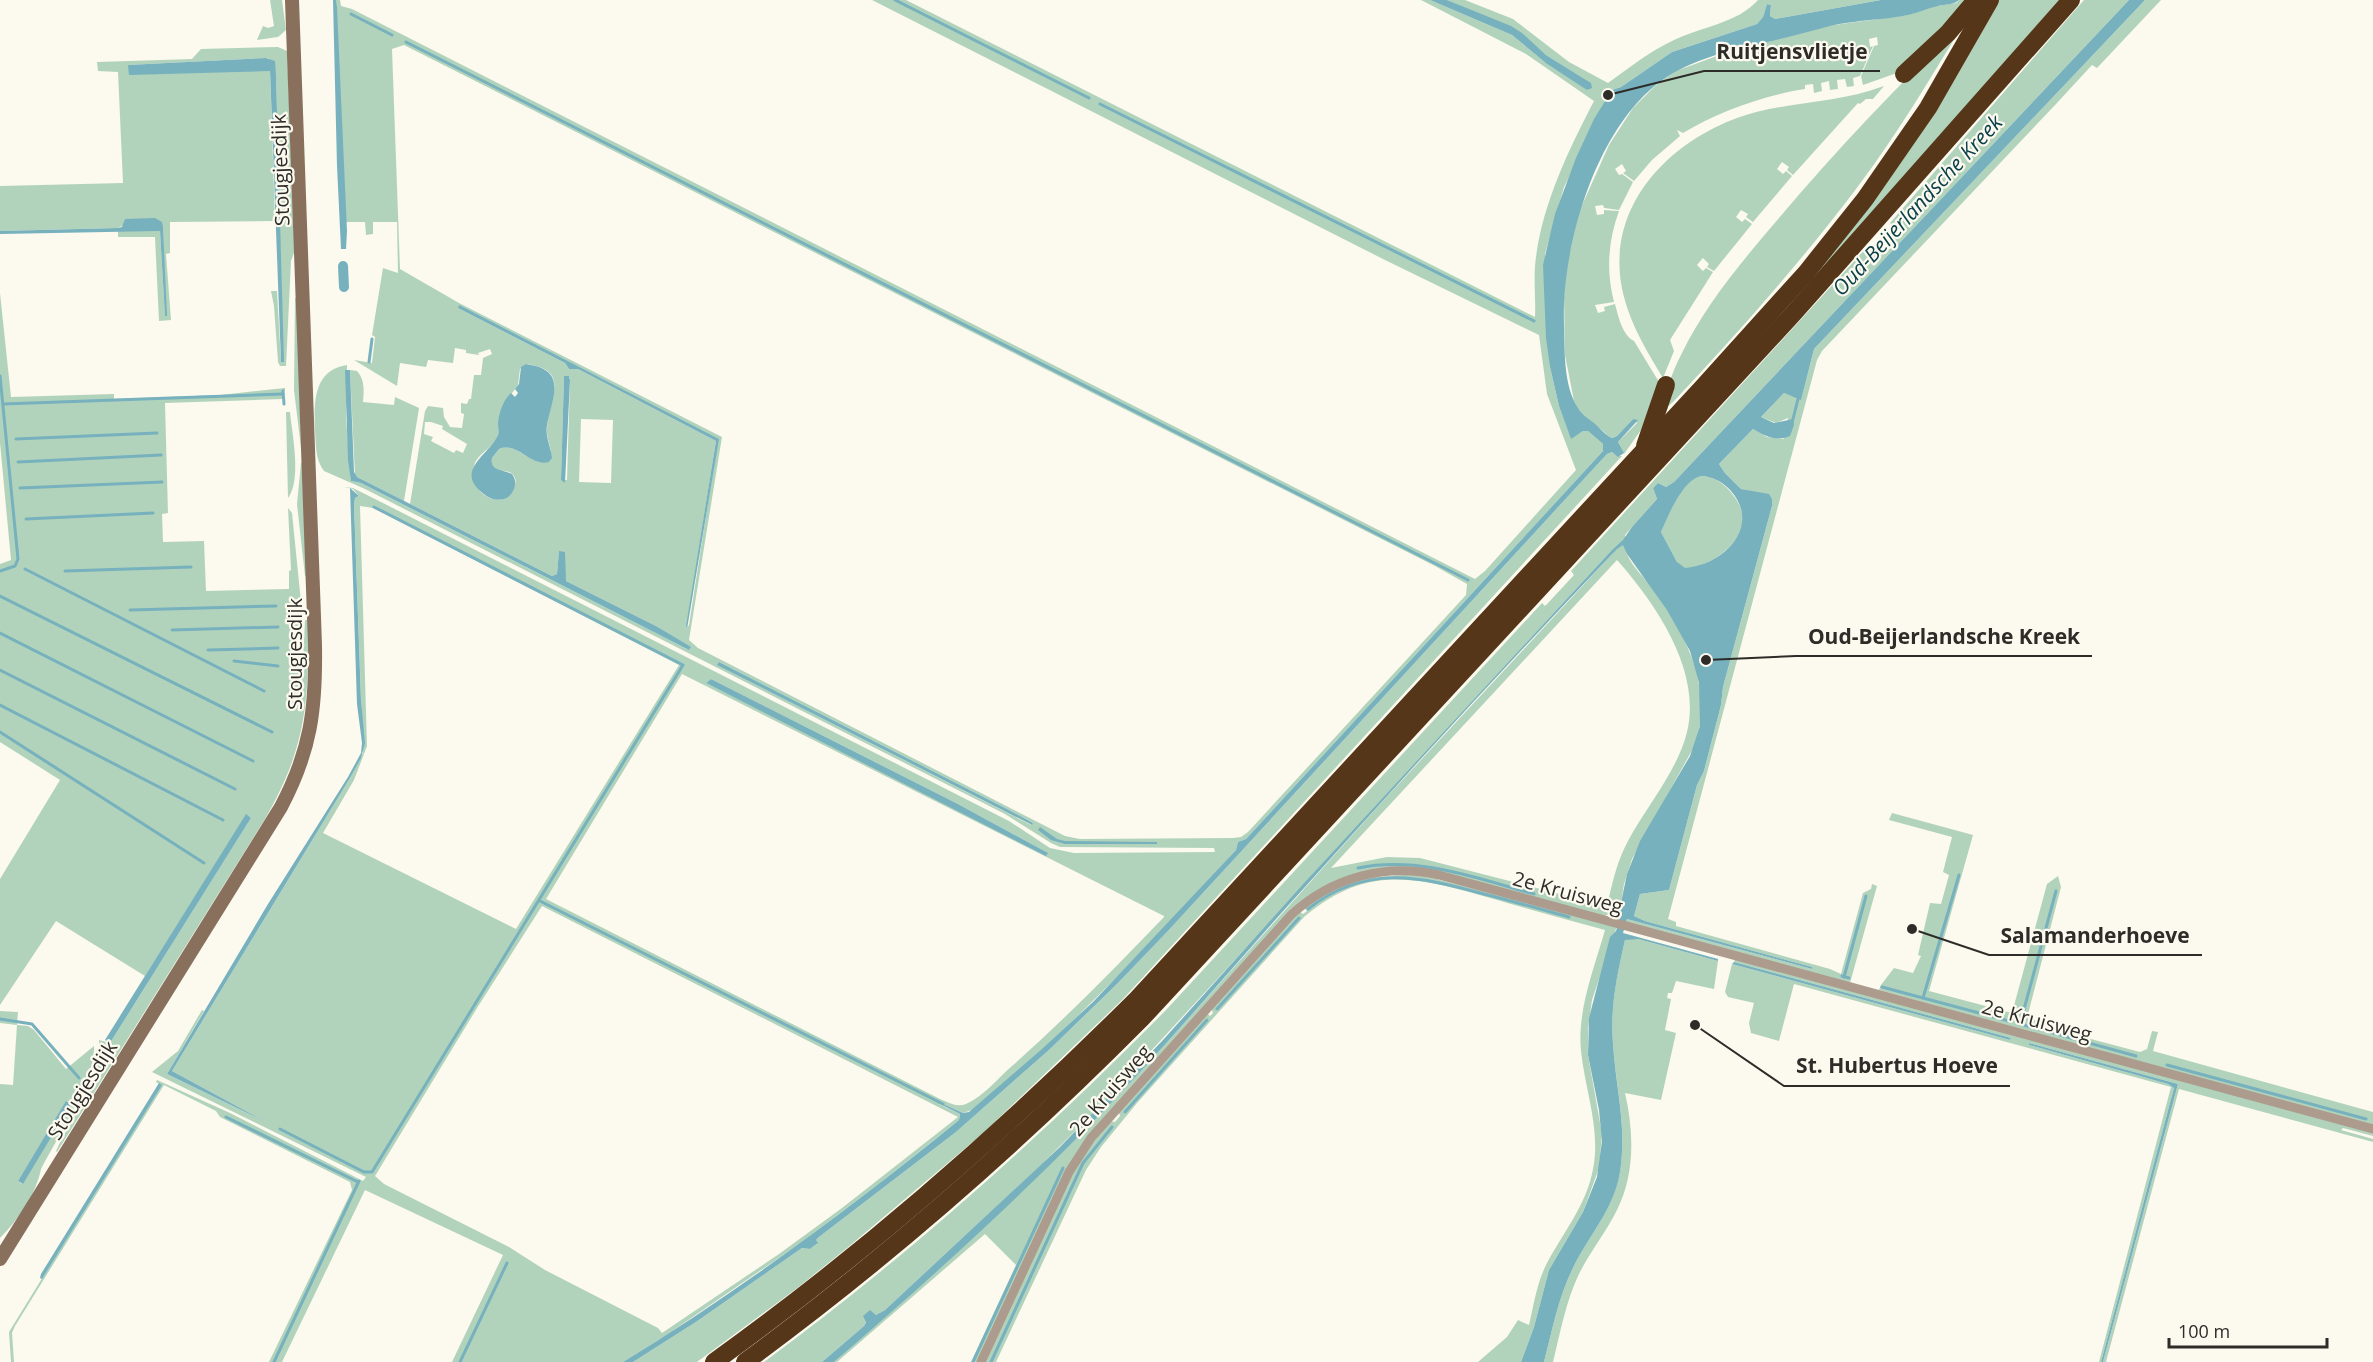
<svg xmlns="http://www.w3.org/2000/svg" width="2373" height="1362" font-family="'Open Sans',sans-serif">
	<rect width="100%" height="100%" fill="#fcf9ef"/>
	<!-- green -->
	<g fill="#b2d3bb" fill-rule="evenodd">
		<polygon points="270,0 282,0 286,30 278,37 257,40 263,26 268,28 274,26"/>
		<path d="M 336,0 L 340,0 L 341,6 L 352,9 L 1475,579 L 1485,571 L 1576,470 L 1547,394 L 1539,335 L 1383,259 L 872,0 L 906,0 L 1535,317 C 1536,298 1533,278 1536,257 C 1543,203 1569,149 1594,101 L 1526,54 L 1421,0 L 1430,0 L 1512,35 L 1547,64 L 1588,90 L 1586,80 L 1546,55 L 1517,30 L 1447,0 L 1465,0 L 1513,19 L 1569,62 L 1608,83 C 1629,68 1650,51 1674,40 C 1701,27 1738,23 1758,0 L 1881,0 L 1775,19 L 1770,16 L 1771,5 L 1767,4 L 1763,17 L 1757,24 L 1672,52 L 1621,87 L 1612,90 L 1564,187 L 1545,254 L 1550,367 L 1559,406 L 1571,438 L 1583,431 L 1588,431 L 1603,444 L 1603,451 L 1246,839 L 1238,842 L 1236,850 C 1178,913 1120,976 1058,1035 C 1031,1061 1002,1088 972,1110 L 963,1113 L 939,1102 L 939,1104 L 960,1114 L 959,1120 L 880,1183 L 799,1244 L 665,1336 L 623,1362 L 452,1362 L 503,1255 L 365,1190 L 282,1362 L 269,1362 L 352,1190 L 350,1182 L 220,1117 L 216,1111 L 164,1085 L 15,1326 L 12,1333 L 14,1362 L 11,1362 L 9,1332 L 161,1085 L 156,1082 L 157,1080 L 230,1113 L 363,1181 L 366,1177 L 152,1072 L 178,1051 L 202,1010 L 204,1011 L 167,1074 L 268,1123 L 172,1071 L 350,778 L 363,753 L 354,505 L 355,498 L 359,496 L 353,489 L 344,487 L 353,488 L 381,502 L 1009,821 L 1050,848 L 1074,853 L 1215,852 L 1214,848 L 1060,847 L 1051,843 L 1005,814 L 365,489 L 324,471 C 315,459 316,445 315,430 C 314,403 313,370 347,365 L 346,419 L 351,481 L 361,483 L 689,650 L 690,648 L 656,626 L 566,581 L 559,552 L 557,574 L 552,576 L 410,504 L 425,411 L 428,406 L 443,408 L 444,417 L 450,427 L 462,428 L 464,414 L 461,413 L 461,403 L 467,404 L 469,399 L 471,399 L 474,375 L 481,375 L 483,358 L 492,354 L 490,349 L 478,353 L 479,355 L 466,353 L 466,350 L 455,348 L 453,363 L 428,360 L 426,367 L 400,363 L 397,386 L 354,360 L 372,363 L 375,337 L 372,335 L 383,268 L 398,273 L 397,222 L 373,222 L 373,234 L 366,235 L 365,222 L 346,222 ZM 404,45 L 1435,566 L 1467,584 L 1466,595 L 1248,832 L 1241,837 L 1233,838 L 1080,839 L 1065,836 L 698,648 L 689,640 L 722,437 L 459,303 L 400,269 L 392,49 ZM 459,306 L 718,439 L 689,625 L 686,629 L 716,441 L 578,369 L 569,369 L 565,363 L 458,308 ZM 526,364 C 574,370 547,401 547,429 C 546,440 554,451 550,461 C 526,465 517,441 499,449 L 492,458 C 492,461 491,465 494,468 C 498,472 504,470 509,472 C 521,477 514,492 507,498 C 486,506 467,483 475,463 C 479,453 495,446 498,435 C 500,430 498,426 499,421 C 502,401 508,400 518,385 L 520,369 ZM 564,377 L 570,377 L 570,380 L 567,480 L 561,480 ZM 581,419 L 613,420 L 611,483 L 579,482 ZM 425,422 L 431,422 L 443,426 L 442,429 L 467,444 L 463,453 L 456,450 L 454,453 L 431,441 L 433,437 L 424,434 ZM 360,506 L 373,508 L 679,665 L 516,929 L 323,833 L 354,780 L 367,746 ZM 719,662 L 1007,809 L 1033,823 L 1031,825 L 718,665 ZM 682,674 L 1164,916 L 1164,917 C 1115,968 1065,1019 1012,1066 C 998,1078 983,1097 966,1104 C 957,1108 948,1102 940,1099 L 546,899 ZM 711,679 L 958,804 L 1048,853 L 706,683 ZM 542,906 L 958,1117 L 842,1208 L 779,1254 L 662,1333 L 658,1328 L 545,1270 L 509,1247 L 384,1184 L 375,1176 L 477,1008 Z"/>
		<path d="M 1959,0 L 1967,0 L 1908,66 L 1894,74 L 1863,85 L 1861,76 L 1874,46 L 1878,45 L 1877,37 L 1869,39 L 1870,47 L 1873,46 L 1860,76 L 1853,78 L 1854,86 L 1847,87 L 1845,79 L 1837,80 L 1838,89 L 1830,90 L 1829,81 L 1821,83 L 1822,91 L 1814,93 L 1813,84 L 1805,85 L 1805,89 C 1765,95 1717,112 1683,133 L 1677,130 L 1680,136 L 1652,160 L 1634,181 L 1623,173 L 1626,171 L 1622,164 L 1615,169 L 1619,175 L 1622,174 L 1633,182 L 1619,210 L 1604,208 L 1603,205 L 1595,206 L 1597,215 L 1604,214 L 1604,210 L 1619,211 C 1608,241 1606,271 1614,302 L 1595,305 L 1598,313 L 1605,311 L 1604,307 L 1615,304 C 1618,315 1622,335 1634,341 L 1659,382 L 1641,430 L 1624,454 L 1618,442 L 1637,423 L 1633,419 L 1617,436 L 1611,438 L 1579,411 L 1574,401 L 1565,355 L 1564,297 L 1568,255 L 1579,212 L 1609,145 L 1633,108 L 1655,86 L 1676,71 L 1733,50 L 1827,26 L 1907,15 L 1936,6 L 1956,3 Z"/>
		<polygon points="1997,0 2060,0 1837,254 1793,298"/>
		<path d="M 2084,0 L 2129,0 L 1674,482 L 1666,487 L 1658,483 L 1653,488 L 1657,499 L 1625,535 C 1626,541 1625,549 1627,554 C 1631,565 1647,581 1655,591 C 1686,635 1713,688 1696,743 L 1632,859 L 1624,884 L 1618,922 L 1612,920 L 1609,915 L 1606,915 L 1602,918 L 1454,877 L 1389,869 L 1314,893 L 1082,1146 L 978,1362 L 971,1362 L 1016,1265 L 985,1234 L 837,1362 L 834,1362 L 979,1232 L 1086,1129 L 1151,1060 L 1381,803 L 1613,553 L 1611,551 L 1104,1102 L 1042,1164 L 885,1310 L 876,1315 L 870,1311 L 864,1326 L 822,1362 L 764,1362 C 908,1256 1041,1137 1166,1010 L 1542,603 L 1545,606 L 1548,603 L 1574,575 L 1571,571 L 1868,246 L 1871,249 L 1893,226 L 1890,223 ZM 1617,560 C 1656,604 1702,671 1687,732 C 1678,770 1646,807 1628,841 C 1617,861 1612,884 1607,906 L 1420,858 L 1387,857 L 1331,868 Z"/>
		<polygon points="2145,0 2161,0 2097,68 2092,65 2056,104 1822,351 1817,360 1668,919 1676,922 1676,926 1830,969 1841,974 1863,893 1871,889 1872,884 1877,886 1850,983 1626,923 1627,919 1812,969 1812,967 1645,921 1634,916 1640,894 1669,890 1697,785 1704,771 1721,705 1723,687 1772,506 1772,499 1769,495 1741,489 1725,473 1719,464 1753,429 1767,437 1784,439 1788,418 1776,423 1761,417 1784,393 1801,399 1814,349"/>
		<path d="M 1966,20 C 1931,77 1897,135 1856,189 C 1800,263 1738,333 1674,401 L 1663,411 L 1660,410 C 1666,392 1672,372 1681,355 C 1705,305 1743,260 1779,218 C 1838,148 1900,83 1966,20 Z"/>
		<polygon points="278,47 287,51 295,250 291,261 286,366 280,366 278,362 274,306 271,291 277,291 281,362 283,362 276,76 268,58 128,65 270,71 275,221 170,222 170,253 166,254 171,320 159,321 155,237 118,237 118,231 160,231 165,316 163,227 124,225 118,228 0,231 0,186 123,183 118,72 98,71 97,62 192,59 201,49"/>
		<path d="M 1884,86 L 1873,99 L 1866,99 L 1860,104 L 1858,103 L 1793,175 L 1787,170 L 1789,167 L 1782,162 L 1777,169 L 1783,174 L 1786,171 L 1792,176 L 1753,222 L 1746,217 L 1748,214 L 1741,210 L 1736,217 L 1742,222 L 1745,219 L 1752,224 L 1714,271 L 1707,267 L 1709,264 L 1703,258 L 1697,265 L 1703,271 L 1706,268 L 1713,272 L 1670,340 L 1674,351 L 1663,378 C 1645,348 1627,319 1621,283 C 1609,205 1667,144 1737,118 C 1784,101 1837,104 1884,86 Z"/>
		<path d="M 0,293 L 11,397 L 114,394 L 114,399 L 220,395 L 285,388 L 285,391 L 282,391 L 282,399 L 165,403 L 168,513 L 162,514 L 163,542 L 204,541 L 206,591 L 289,589 L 289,571 L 291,570 L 288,508 L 292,513 L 301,602 L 299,682 L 302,682 L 305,620 L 308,620 C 309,701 307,746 265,819 L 57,1152 L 56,1151 C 72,1116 102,1081 99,1040 L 110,1043 L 251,818 L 246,815 L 145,976 L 56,921 L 0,1005 L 0,879 L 60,780 L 0,742 L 0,564 L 11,560 L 0,443 Z"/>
		<polygon points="295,298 297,298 301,448 294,390"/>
		<path d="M 350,370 L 357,371 C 365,380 364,391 363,402 L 394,405 L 395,397 L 419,408 L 404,501 L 355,476 Z"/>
		<path d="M 286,412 L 290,412 C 292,434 302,480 288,498 Z"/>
		<polygon points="1612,452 1618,456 1622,456 1122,1000 982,1134 847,1248 796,1289 697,1362 633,1362 696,1322 802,1248 810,1249 817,1244 816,1240 819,1237 956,1132 1049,1050 1117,984 1167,932 1607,454"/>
		<polygon points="301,463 303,463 306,576 305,576 297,504"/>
		<path d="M 1702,476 C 1715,477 1725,484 1733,495 C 1758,526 1729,555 1699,566 L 1693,585 L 1677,562 L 1661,532 C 1667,516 1683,479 1702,476 Z"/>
		<polygon points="1892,813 1973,835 1929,991 2012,1013 2047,884 2058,876 2061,887 2027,1018 2038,1021 2038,1025 2140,1052 2147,1049 2152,1031 2158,1032 2153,1051 2373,1112 2373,1127 1879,990 1881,985 1894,968 1913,973 1921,956 1918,955 1930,903 1941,904 1949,875 1943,872 1952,837 1889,820"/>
		<path d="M 1417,874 L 1617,926 L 1592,1000 L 1588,1029 L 1588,1055 L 1602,1134 L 1599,1168 L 1583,1212 L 1549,1270 L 1534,1327 L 1521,1362 L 1478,1362 L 1507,1337 L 1518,1320 L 1529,1325 C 1534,1304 1537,1282 1547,1263 C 1563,1233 1587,1204 1593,1169 C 1601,1130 1585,1090 1581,1051 C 1577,1010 1594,969 1605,930 C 1568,920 1531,910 1494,899 C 1419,878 1369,862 1304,917 L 1137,1103 L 1101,1147 L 1086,1170 L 996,1362 L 984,1362 L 1078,1161 L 1110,1121 L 1115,1122 L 1120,1116 L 1118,1110 L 1207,1013 L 1210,1016 L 1213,1013 L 1211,1008 L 1299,911 L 1303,914 L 1307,911 L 1304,907 L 1315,899 L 1361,878 Z"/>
		<path d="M 1629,939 L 1638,939 L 1718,961 L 1714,989 L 1676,981 L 1672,993 L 1668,993 L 1667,998 L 1671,999 L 1665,1030 L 1676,1033 L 1661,1100 L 1625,1093 C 1634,1132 1635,1174 1617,1210 C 1606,1232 1590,1252 1579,1274 C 1566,1301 1560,1333 1553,1362 L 1544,1362 C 1552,1331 1558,1299 1572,1270 C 1588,1236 1614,1210 1620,1171 C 1627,1125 1616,1089 1613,1044 C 1610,1008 1617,974 1625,940 Z"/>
		<polygon points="1735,959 2373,1132 2373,1136 2343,1128 2341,1130 2373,1139 2373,1142 2179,1089 2106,1362 2103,1362 2178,1084 2029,1043 2029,1045 2168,1084 2174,1088 2101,1362 2099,1362 2171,1087 1794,984 1779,1041 1751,1033 1749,1023 1754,1003 1728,997 1725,992 1732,964 2010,1040 2011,1038 1734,962"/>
		<path d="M 0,1011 L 18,1012 L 17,1025 L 28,1026 L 34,1030 L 66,1069 L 94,1046 C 96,1078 57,1138 41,1169 C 36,1194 18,1220 0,1238 L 0,1084 L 13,1085 L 17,1025 L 0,1023 ZM 67,1101 L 71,1104 L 22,1184 L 18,1181 Z"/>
	</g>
	<!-- water -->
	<g fill="#77b1be" fill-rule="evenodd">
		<polygon points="333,0 336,0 337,7 347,231 346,249 341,249 337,166"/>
		<polygon points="1430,0 1447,0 1511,26 1522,33 1546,55 1591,83 1592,88 1587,90 1547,64 1512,35"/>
		<path d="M 1881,0 L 1959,0 C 1954,5 1946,4 1938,6 C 1928,8 1918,13 1908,15 C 1890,19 1872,19 1854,22 C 1832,24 1813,31 1792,36 C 1750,47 1704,53 1667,77 C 1598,121 1561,245 1564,324 C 1565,350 1563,385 1578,408 C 1581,414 1589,419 1594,423 C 1600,428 1605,435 1612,438 L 1617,436 L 1633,419 L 1638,420 L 1618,442 L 1624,453 L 1618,457 L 1612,452 L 1607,454 L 1167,932 L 1117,984 L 1049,1050 L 956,1132 L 819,1237 L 816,1240 L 818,1243 L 810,1249 L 802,1248 L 696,1322 L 633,1362 L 623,1362 C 741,1290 852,1207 959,1120 L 960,1114 L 938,1103 L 939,1102 L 963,1113 L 969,1112 L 1042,1049 L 1093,1002 L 1236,850 L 1238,842 L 1246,839 L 1603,451 L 1603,444 L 1588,431 L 1583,431 L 1571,439 L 1559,406 L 1550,367 L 1546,338 L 1543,265 L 1555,214 L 1576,158 L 1594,119 L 1612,90 L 1621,87 L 1672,52 L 1757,24 L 1763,17 L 1767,4 L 1771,5 L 1770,16 L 1775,19 Z"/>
		<path d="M 2129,0 L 2145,0 L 1814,349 L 1801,400 L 1784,393 L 1761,417 L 1774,423 L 1793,419 L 1794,425 L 1790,436 C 1777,442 1764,436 1753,429 L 1719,464 L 1725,473 L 1741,489 L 1769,494 L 1772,499 L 1772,506 L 1723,687 L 1721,705 L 1704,771 L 1697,785 L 1669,890 L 1640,894 L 1634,916 L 1645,921 L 1812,967 L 1812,969 L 1627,919 L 1623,933 L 1718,959 L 1718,961 L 1638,939 L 1625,940 C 1617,975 1610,1008 1613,1044 C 1616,1090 1627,1125 1620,1172 C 1614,1210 1588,1236 1572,1270 C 1558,1299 1552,1331 1544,1362 L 1521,1362 L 1534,1327 L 1549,1270 L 1583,1212 L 1597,1177 L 1602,1141 L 1599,1110 L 1588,1055 L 1589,1018 L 1610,937 L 1616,931 L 1620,917 L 1619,912 L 1627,874 L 1640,841 L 1690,756 L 1700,726 L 1699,683 L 1690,651 L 1667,610 L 1627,554 L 1623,545 L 1617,549 C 1511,660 1407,773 1305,887 C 1231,968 1161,1053 1084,1131 C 1004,1212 920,1288 834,1362 L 822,1362 L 864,1326 L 866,1322 L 863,1316 L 870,1310 L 876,1315 L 885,1310 L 1060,1147 L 1163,1040 L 1306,881 L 1611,551 L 1623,540 L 1632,527 L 1657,499 L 1653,488 L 1658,483 L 1666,487 L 1674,482 ZM 1702,476 C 1713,477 1723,482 1731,491 C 1762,527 1723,565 1685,568 L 1677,562 L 1661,532 C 1668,516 1683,479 1702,476 Z"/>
		<polygon points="266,58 275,61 276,76 284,362 281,362 270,71 129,75 128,65"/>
		<polygon points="155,218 162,222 163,227 167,316 165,316 160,231 0,234 0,231 118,228 122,227 125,219"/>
		<polygon points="459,305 719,439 687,629 686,626 716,441 578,369 569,369 565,363 458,308"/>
		<path d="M 526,364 C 569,370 552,397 547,425 C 545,437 551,447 552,458 L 549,462 C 530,467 517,441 499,449 L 492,458 C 490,472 502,469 512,474 C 518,482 515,492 507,498 C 500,501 491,500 485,495 C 453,472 487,456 497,437 C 500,432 498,428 498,423 C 499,413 503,400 511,393 L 515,397 L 518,393 L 515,389 L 519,384 L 521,367 Z"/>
		<polygon points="345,370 350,370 354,472 357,477 552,576 557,574 559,551 565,552 566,581 656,626 691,647 689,650 361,483 351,481 348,460"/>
		<polygon points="564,376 569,376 570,380 565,483 561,480"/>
		<polygon points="350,488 359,496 355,498 354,505 361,700 365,743 361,758 350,778 172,1071 268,1123 167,1074 268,904 348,777 361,753 362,743 357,704"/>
		<polygon points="719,662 1007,809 1033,823 1032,825 717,665"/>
		<polygon points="711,679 958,804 1048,853 1046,856 706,683"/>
		<polygon points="246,814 251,818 110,1043 105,1040"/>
		<polygon points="1040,827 1057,839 1065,841 1157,842 1157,844 1065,844 1051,840 1038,830"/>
		<polygon points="1734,962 2011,1038 2010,1040 1732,964"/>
		<polygon points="2029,1043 2178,1084 2103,1362 2101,1362 2174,1088 2168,1084 2029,1045"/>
		<polygon points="159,1083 162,1085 42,1279 40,1278 41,1274"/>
		<polygon points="66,1101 71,1104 23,1184 18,1181"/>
	</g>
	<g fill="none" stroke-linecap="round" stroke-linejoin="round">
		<!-- stream -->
		<g stroke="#77b1be" stroke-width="3">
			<polyline points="895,0 1089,98"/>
			<polyline points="351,14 392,35"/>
			<polyline points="406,42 1468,580"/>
			<polyline points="1100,104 1534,321"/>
			<polyline points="369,362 372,339"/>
			<polyline points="0,376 18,559 15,566 0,571"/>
			<polyline points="283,391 284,404"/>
			<polyline points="3,404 283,394"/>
			<polyline points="1792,423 1799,395"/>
			<polyline points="16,439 157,433"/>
			<polyline points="18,462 161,455"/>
			<polyline points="20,488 162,482"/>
			<polyline points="26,519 153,513"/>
			<polyline points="25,569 264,691"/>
			<polyline points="65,571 191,567"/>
			<polyline points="0,596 272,732"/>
			<polyline points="130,610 276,606"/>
			<polyline points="172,630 278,627"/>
			<polyline points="0,633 253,761"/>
			<polyline points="208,650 278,648"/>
			<polyline points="234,661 278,666"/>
			<polyline points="0,670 235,789"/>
			<polyline points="0,705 223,820"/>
			<polyline points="0,732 204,863"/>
			<path d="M 1358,868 C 1419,856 1476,878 1534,894"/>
			<polyline points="540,901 943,1104"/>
			<path d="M 1308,909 C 1365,864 1419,876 1484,894 C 1512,901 1540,909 1569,917"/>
			<polyline points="1842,976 1849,978"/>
			<polyline points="1844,977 1866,896"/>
			<polyline points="1882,987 2009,1021"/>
			<polyline points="1923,998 1959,875"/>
			<polyline points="1217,1009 1299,918"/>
			<polyline points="0,1019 32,1024 79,1078"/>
			<polyline points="2020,1024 2056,891"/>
			<polyline points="2020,1024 2136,1056"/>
			<polyline points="2167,1065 2366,1119"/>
			<polyline points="1125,1112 1207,1020"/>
			<polyline points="226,1117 358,1182"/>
			<polyline points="280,1129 364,1172 372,1172 683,665 374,507"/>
			<polyline points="274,1362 359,1181"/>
			<polyline points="460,1362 507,1263"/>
			<polyline points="973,1362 1063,1168"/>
			<polyline points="991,1362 1083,1163 1112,1127"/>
		</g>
		<!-- canal -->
		<polyline stroke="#77b1be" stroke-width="10" points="343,266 344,287"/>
		<!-- street -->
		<path stroke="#ad9c8e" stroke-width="9" d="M 981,1362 L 1069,1172 L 1091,1138 L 1291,915 C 1332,877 1385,863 1439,875 L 2373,1129"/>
		<!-- secondary -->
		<path stroke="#88705c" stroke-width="14" d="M 0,1259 L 281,807 C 311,750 316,709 315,645 L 292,0"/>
		<!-- highway -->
		<g stroke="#563619" stroke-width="18">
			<polyline points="1904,74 1948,33 1976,0"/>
			<polyline points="1645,446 1666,385"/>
			<path d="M 714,1362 C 866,1253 1005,1131 1137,999 L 1702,388 L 1806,273 L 1865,199 L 1928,108 L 1990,0"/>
			<path d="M 745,1362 C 887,1258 1018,1143 1142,1018 L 1793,314 L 2071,0"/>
		</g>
	</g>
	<g text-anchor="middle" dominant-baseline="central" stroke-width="4.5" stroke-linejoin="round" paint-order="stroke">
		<!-- street labels -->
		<g font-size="20" fill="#2d2c28" stroke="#fcf9ef">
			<text transform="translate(280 170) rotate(-92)">Stougjesdijk</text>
			<text transform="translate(294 654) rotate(-90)">Stougjesdijk</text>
			<text transform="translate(1568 892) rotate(15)">2e Kruisweg</text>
			<text transform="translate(2037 1020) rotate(15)">2e Kruisweg</text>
			<text transform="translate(82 1090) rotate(-58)">Stougjesdijk</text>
			<text transform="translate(1110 1090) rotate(-49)">2e Kruisweg</text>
		</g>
		<!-- water labels -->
		<g font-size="21" font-style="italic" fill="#0a414b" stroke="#fcf9ef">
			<text transform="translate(1917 205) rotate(-47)">Oud-Beijerlandsche Kreek</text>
		</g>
	</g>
	<!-- callouts -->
	<path fill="none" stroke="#2d2c28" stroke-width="2" d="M1608 95L1704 71H1880M1706 660L1796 656H2092M1912 929L1989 955H2202M1695 1025L1784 1086H2010"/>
	<g fill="#2d2c28" stroke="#fcf9ef" stroke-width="2">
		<circle cx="1608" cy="95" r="6"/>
		<circle cx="1706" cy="660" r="6"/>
		<circle cx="1912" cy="929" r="6"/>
		<circle cx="1695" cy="1025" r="6"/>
	</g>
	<g font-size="21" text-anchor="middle" font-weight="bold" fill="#2d2c28" stroke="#fcf9ef" stroke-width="4.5" stroke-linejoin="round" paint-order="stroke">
		<text x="1792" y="59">Ruitjensvlietje</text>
		<text x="1944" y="644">Oud-Beijerlandsche Kreek</text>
		<text x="2095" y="943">Salamanderhoeve</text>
		<text x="1897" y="1073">St. Hubertus Hoeve</text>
	</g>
	<!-- scale -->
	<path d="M2169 1338v9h158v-9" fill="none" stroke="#2d2c28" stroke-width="3"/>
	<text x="2178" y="1338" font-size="18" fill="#2d2c28" stroke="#fcf9ef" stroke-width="4.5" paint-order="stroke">100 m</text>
</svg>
